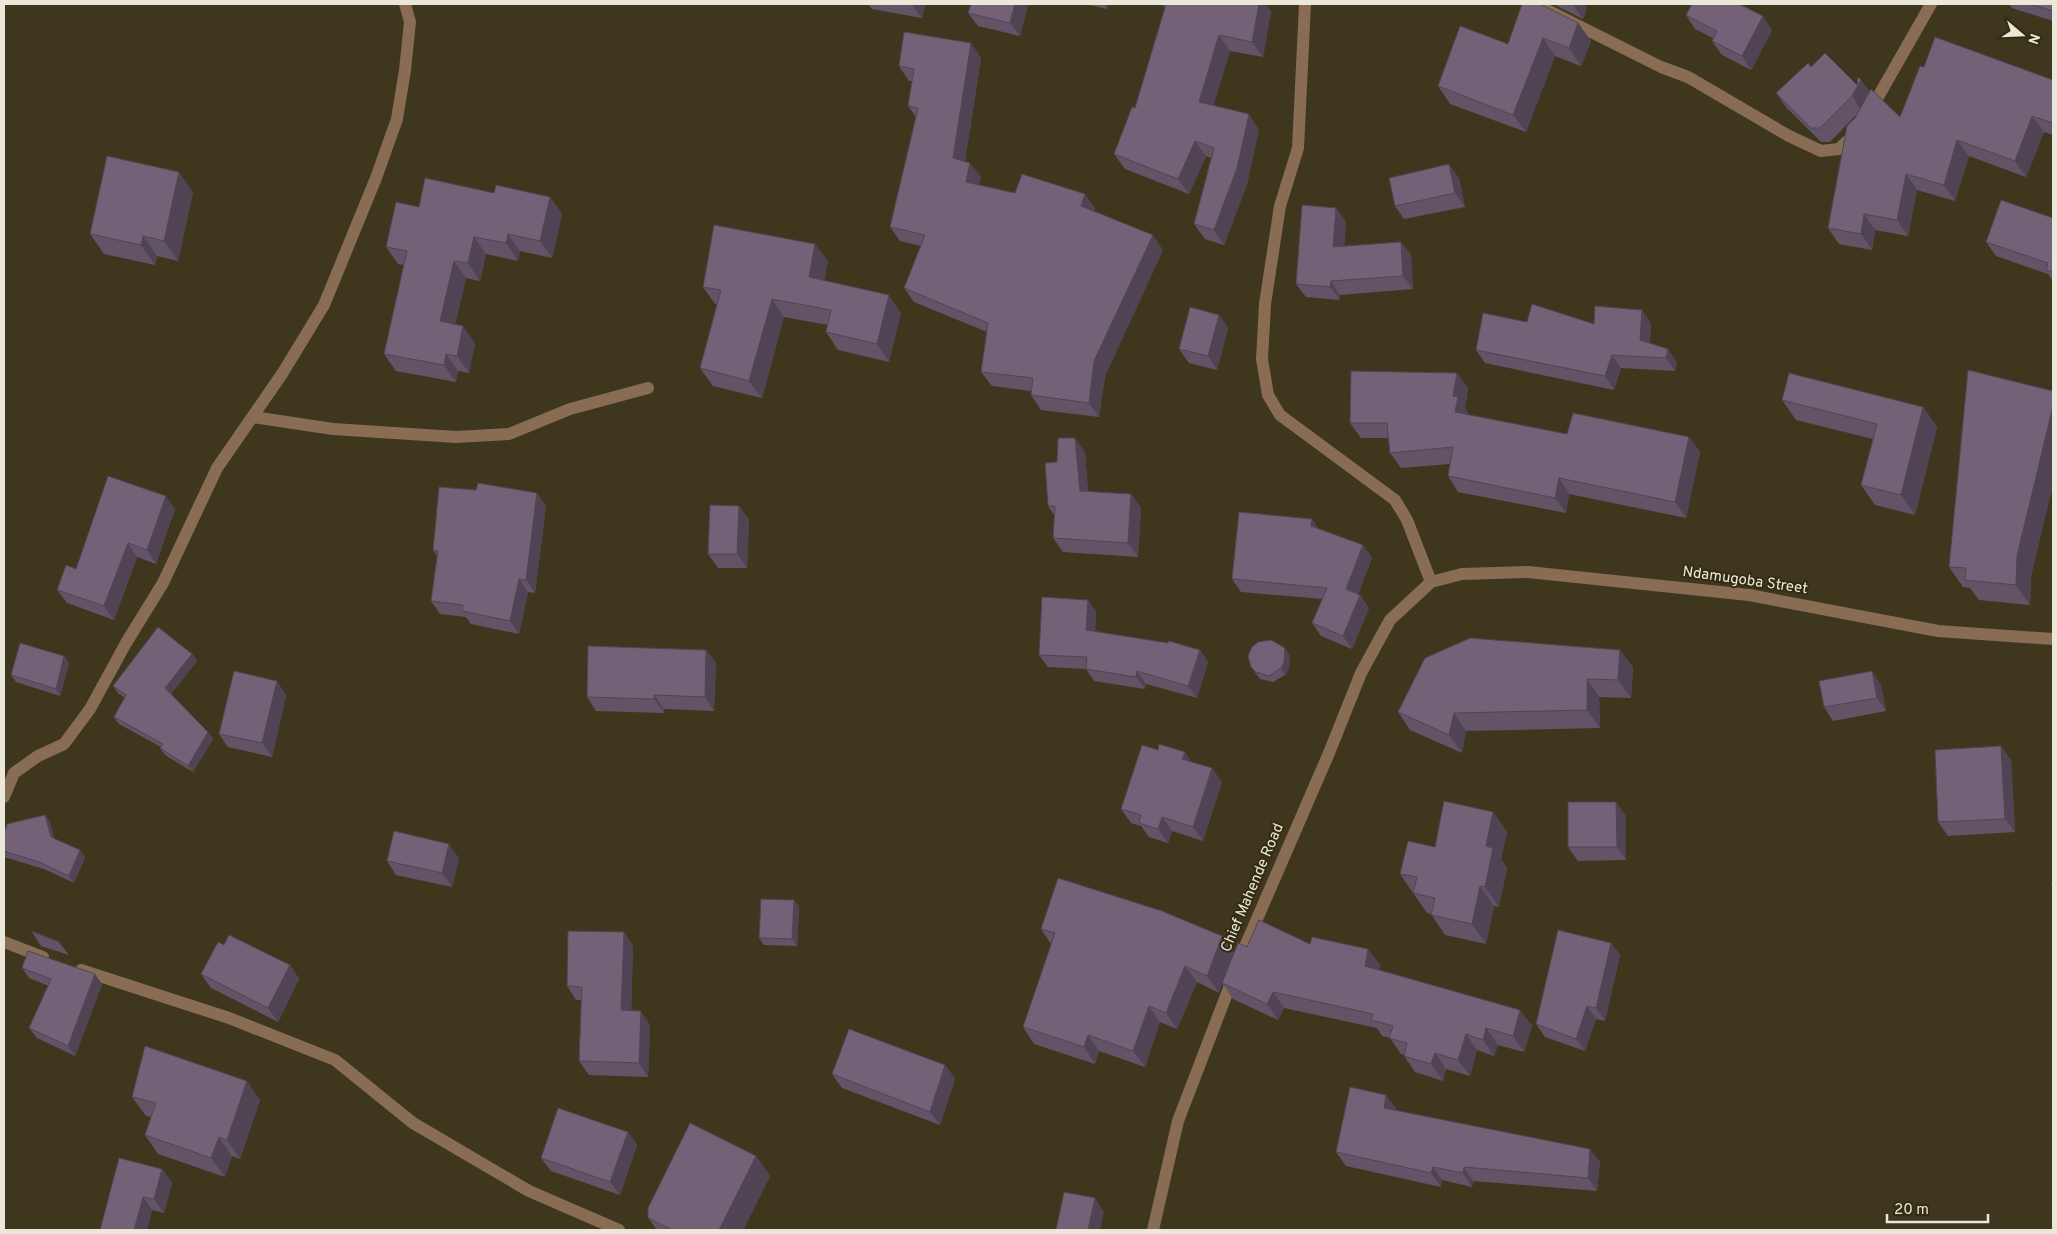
<svg xmlns="http://www.w3.org/2000/svg" width="2057" height="1234" font-family="Overpass,sans-serif">
	<rect width="100%" height="100%" fill="#3e371d"/>
	<g fill="none" stroke-linecap="round" stroke-linejoin="round">
		<!-- street -->
		<g stroke="#886c53" stroke-width="12">
			<polyline points="1305,4 1298,148 1280,206 1265,304 1262,359 1268,395 1280,415 1395,500 1407,520 1431,582"/>
			<polyline points="1535,4 1661,67 1688,77 1789,136 1821,151 1839,149 1855,134"/>
			<polyline points="1870,111 1931,4"/>
			<polyline points="253,417 333,429 456,437 509,434 570,409 648,388"/>
			<polyline points="4,797 14,773 38,756 64,744 90,709 126,643 163,583 217,468 282,374 324,305 376,178 397,119 405,70 410,22 405,4"/>
			<polyline points="4,942 43,957"/>
			<polyline points="81,970 229,1018 335,1060 413,1123 529,1191 619,1230"/>
			<polyline points="1153,1230 1178,1121 1244,949 1329,753 1361,673 1390,620 1431,582 1462,574 1528,572 1749,595 1938,631 2053,639"/>
		</g>
	</g>
	<!-- wall -->
	<g fill="#635367">
		<polygon points="868,4 925,4 922,18 872,9"/>
		<polygon points="971,4 1028,4 1020,36 978,26 968,13"/>
		<polygon points="1086,4 1109,4 1107,9"/>
		<polygon points="1162,4 1265,4 1271,11 1263,57 1230,51 1213,106 1259,130 1247,184 1224,245 1205,239 1194,224 1211,158 1206,156 1189,194 1125,169 1114,154 1135,108 1165,9"/>
		<polygon points="1553,4 1584,4 1587,7 1583,19"/>
		<polygon points="2009,4 2053,4 2053,21 2012,8"/>
		<polygon points="1686,15 1772,30 1751,70 1722,55 1712,41 1713,38 1695,29"/>
		<polygon points="1578,23 1591,41 1581,66 1555,56 1526,132 1450,104 1438,86 1508,44"/>
		<polygon points="981,58 965,161 981,177 979,185 1015,193 1095,208 1094,212 1163,250 1105,376 1099,417 1041,410 1031,395 1031,391 992,386 981,372 987,332 914,302 904,288 921,246 900,241 890,227 916,117 908,106 912,81 909,81 899,66"/>
		<polygon points="1811,67 1857,85 1861,80 1870,93 1900,117 1924,67 2053,80 2053,135 2044,132 2026,177 1969,156 1955,201 1917,190 1908,236 1875,230 1872,250 1839,244 1828,228 1855,118 1858,113 1830,142 1821,142 1786,107 1776,93"/>
		<polygon points="1459,178 1465,207 1404,219 1395,206"/>
		<polygon points="193,192 178,261 157,256 155,265 104,254 90,234"/>
		<polygon points="494,193 550,197 562,214 552,258 520,251 518,261 486,254 480,281 466,278 455,324 475,343 469,373 458,371 456,382 396,371 384,354 404,265 398,264 386,247 419,207"/>
		<polygon points="1336,208 1346,222 1344,246 1401,242 1411,255 1413,289 1340,295 1340,300 1306,297 1296,284"/>
		<polygon points="2053,218 2053,281 2048,274 1996,256 1986,242"/>
		<polygon points="828,261 824,281 901,313 889,362 838,350 826,332 828,325 784,317 762,398 713,386 700,368 717,304 715,304 703,287"/>
		<polygon points="1219,315 1228,328 1217,370 1189,363 1179,349"/>
		<polygon points="1527,322 1594,324 1651,323 1650,343 1677,362 1675,371 1621,368 1614,390 1485,363 1476,350"/>
		<polygon points="1468,388 1465,408 1468,413 1468,415 1567,434 1689,437 1700,452 1686,518 1569,494 1566,513 1458,492 1448,476 1450,464 1401,468 1390,453 1388,438 1361,438 1350,423"/>
		<polygon points="2053,391 2053,484 2031,576 2030,605 1979,600 1970,588 1963,587 1949,567"/>
		<polygon points="1782,400 1923,407 1937,427 1915,515 1875,505 1861,485 1873,439 1796,420"/>
		<polygon points="1085,452 1088,492 1131,494 1141,508 1138,557 1063,552 1053,538 1054,515 1048,506 1057,462"/>
		<polygon points="546,506 535,593 528,592 519,634 471,624 466,617 440,614 431,601 437,556 433,550"/>
		<polygon points="739,506 749,520 747,568 718,568 708,554"/>
		<polygon points="175,509 156,564 137,557 114,620 67,603 57,590 76,569"/>
		<polygon points="1319,529 1363,545 1372,558 1358,594 1360,595 1369,608 1352,649 1321,636 1312,623 1322,599 1241,592 1232,579"/>
		<polygon points="1088,600 1096,612 1095,632 1200,650 1208,662 1197,698 1146,684 1145,689 1094,681 1086,669 1048,667 1039,655"/>
		<polygon points="706,650 716,663 714,711 664,709 664,713 596,711 587,697"/>
		<polygon points="192,654 197,661 171,694 213,739 193,772 165,755 160,748 161,747 119,724 114,717 125,698 118,693 113,686"/>
		<polygon points="1290,655 1289,669 1285,675 1273,682 1260,679 1251,667"/>
		<polygon points="64,656 69,663 60,696 16,682 11,675"/>
		<polygon points="1633,667 1631,698 1599,697 1600,728 1466,731 1462,753 1410,730 1398,712"/>
		<polygon points="1881,685 1886,711 1833,721 1824,707"/>
		<polygon points="286,695 272,757 228,747 219,734"/>
		<polygon points="2011,760 2015,832 1948,836 1938,822"/>
		<polygon points="1192,762 1222,782 1203,841 1172,831 1168,843 1149,837 1141,826 1131,823 1121,809"/>
		<polygon points="1493,812 1507,832 1501,859 1507,868 1499,907 1494,906 1486,944 1445,935 1431,914 1427,913 1400,874 1435,847"/>
		<polygon points="45,815 50,822 54,839 80,850 85,857 74,883 44,869 4,857 4,834"/>
		<polygon points="1626,816 1626,860 1578,861 1568,847"/>
		<polygon points="459,858 452,887 396,875 387,861"/>
		<polygon points="794,900 799,907 797,946 764,945 759,938"/>
		<polygon points="1041,929 1222,936 1234,953 1247,947 1310,944 1368,949 1380,965 1379,970 1520,1010 1532,1026 1524,1052 1498,1045 1494,1056 1477,1050 1470,1076 1446,1069 1443,1081 1415,1072 1404,1056 1404,1055 1401,1054 1390,1038 1382,1036 1377,1028 1284,1008 1278,1020 1233,999 1222,983 1219,993 1197,982 1177,1029 1160,1022 1145,1067 1099,1051 1095,1064 1034,1044 1023,1027 1051,944"/>
		<polygon points="32,932 59,942 69,955 41,946"/>
		<polygon points="624,932 633,946 631,1011 650,1025 648,1077 589,1075 579,1061 581,1000 576,1000 567,986"/>
		<polygon points="1611,943 1620,955 1605,1021 1596,1019 1585,1051 1545,1037 1536,1024"/>
		<polygon points="224,945 290,965 299,979 278,1022 211,988 201,974"/>
		<polygon points="22,968 102,984 75,1056 37,1038 29,1028 49,986 29,978"/>
		<polygon points="945,1065 955,1079 940,1125 842,1088 832,1074"/>
		<polygon points="1386,1095 1396,1109 1395,1110 1600,1162 1597,1191 1473,1181 1472,1187 1442,1180 1441,1187 1346,1166 1336,1152"/>
		<polygon points="132,1097 260,1100 240,1159 232,1156 225,1177 158,1154 145,1135 151,1117 146,1116"/>
		<polygon points="628,1132 637,1145 620,1195 551,1171 541,1158"/>
		<polygon points="756,1156 770,1176 743,1230 657,1230 648,1218"/>
		<polygon points="162,1169 172,1183 164,1213 152,1210 147,1230 100,1230"/>
	</g>
	<!-- shaded-wall -->
	<g fill="#504454">
		<polygon points="913,4 925,4 922,18 912,5"/>
		<polygon points="1015,4 1028,4 1020,36 1010,23"/>
		<polygon points="1104,4 1109,4 1107,9"/>
		<polygon points="1259,4 1265,4 1271,11 1263,57 1252,42"/>
		<polygon points="1574,4 1584,4 1587,7 1583,19 1573,5"/>
		<polygon points="1763,16 1772,30 1751,70 1742,56"/>
		<polygon points="1578,23 1591,41 1581,66 1569,48"/>
		<polygon points="1219,35 1230,51 1210,118 1199,102"/>
		<polygon points="1543,38 1555,56 1526,132 1513,115"/>
		<polygon points="971,43 981,58 963,173 953,158"/>
		<polygon points="1861,80 1870,94 1861,110 1852,96"/>
		<polygon points="1249,114 1259,130 1247,184 1224,245 1214,230"/>
		<polygon points="2032,116 2044,132 2026,177 2015,161"/>
		<polygon points="1957,140 1969,156 1955,201 1944,185"/>
		<polygon points="1195,141 1206,156 1189,194 1178,179"/>
		<polygon points="970,163 981,177 976,197 966,182"/>
		<polygon points="1449,164 1459,178 1465,207 1455,193"/>
		<polygon points="179,172 193,192 178,261 164,241"/>
		<polygon points="1906,174 1917,190 1908,236 1897,220"/>
		<polygon points="1085,194 1095,208 1091,221 1081,206"/>
		<polygon points="550,197 562,214 552,258 540,241"/>
		<polygon points="1336,208 1346,222 1343,261 1333,247"/>
		<polygon points="1864,214 1875,230 1872,250 1861,234"/>
		<polygon points="508,234 520,251 518,261 506,243"/>
		<polygon points="1153,235 1163,250 1105,376 1099,417 1089,403 1094,361"/>
		<polygon points="143,236 157,256 155,265 141,245"/>
		<polygon points="474,237 486,254 480,281 468,263"/>
		<polygon points="1401,242 1411,255 1413,289 1403,276"/>
		<polygon points="815,244 828,261 821,295 809,277"/>
		<polygon points="454,261 466,278 452,338 440,321"/>
		<polygon points="1331,281 1340,295 1340,300 1330,287"/>
		<polygon points="889,295 901,313 889,362 877,344"/>
		<polygon points="772,299 784,317 762,398 749,381"/>
		<polygon points="1642,310 1651,323 1649,353 1640,340"/>
		<polygon points="1219,315 1228,328 1217,370 1208,356"/>
		<polygon points="463,326 475,343 469,373 457,356"/>
		<polygon points="1668,349 1677,362 1675,371 1666,358"/>
		<polygon points="446,354 458,371 456,382 444,365"/>
		<polygon points="1612,355 1621,368 1614,390 1605,376"/>
		<polygon points="1457,373 1468,388 1465,408 1468,413 1465,427 1455,412 1453,396"/>
		<polygon points="2053,406 2053,484 2031,576 2030,605 2016,585 2017,556"/>
		<polygon points="1923,407 1937,427 1915,515 1901,495"/>
		<polygon points="1689,437 1700,452 1686,518 1675,502"/>
		<polygon points="1075,438 1085,452 1089,505 1080,491"/>
		<polygon points="1559,478 1569,494 1566,513 1555,498"/>
		<polygon points="537,493 546,506 535,593 526,580"/>
		<polygon points="1131,494 1141,508 1138,557 1128,543"/>
		<polygon points="166,496 175,509 156,564 147,550"/>
		<polygon points="739,506 749,520 747,568 737,554"/>
		<polygon points="1312,519 1321,532 1311,526"/>
		<polygon points="128,543 137,557 114,620 104,606"/>
		<polygon points="1363,545 1372,558 1355,602 1346,589"/>
		<polygon points="519,579 528,592 519,634 510,621"/>
		<polygon points="1360,595 1369,608 1352,649 1343,636"/>
		<polygon points="1088,600 1096,612 1094,643 1086,630"/>
		<polygon points="1285,648 1290,655 1289,669 1285,675 1281,668"/>
		<polygon points="706,650 716,663 714,711 705,697"/>
		<polygon points="1200,650 1208,662 1197,698 1188,686"/>
		<polygon points="1620,650 1633,667 1631,698 1618,680"/>
		<polygon points="192,654 197,661 170,695 165,688"/>
		<polygon points="64,656 69,663 60,696 56,689"/>
		<polygon points="1137,671 1146,684 1145,689 1136,677"/>
		<polygon points="1872,671 1881,685 1886,711 1877,698"/>
		<polygon points="1587,679 1599,697 1600,728 1587,710"/>
		<polygon points="277,681 286,695 272,757 262,743"/>
		<polygon points="654,695 664,709 664,713 654,699"/>
		<polygon points="1454,713 1466,731 1462,753 1449,735"/>
		<polygon points="208,732 213,739 193,772 188,766"/>
		<polygon points="2001,746 2011,760 2015,832 2005,819"/>
		<polygon points="1185,752 1194,766 1182,759"/>
		<polygon points="1212,768 1222,782 1203,841 1193,827"/>
		<polygon points="1616,802 1626,816 1626,860 1617,847"/>
		<polygon points="1493,812 1507,832 1501,859 1507,868 1499,907 1485,887 1486,846"/>
		<polygon points="45,815 50,822 56,844 51,837"/>
		<polygon points="1162,817 1172,831 1168,843 1158,829"/>
		<polygon points="449,844 459,858 452,887 442,873"/>
		<polygon points="80,850 85,857 74,883 69,876"/>
		<polygon points="1480,886 1494,906 1486,944 1472,924"/>
		<polygon points="794,900 799,907 797,946 792,939"/>
		<polygon points="624,932 633,946 631,1024 621,1010"/>
		<polygon points="1222,936 1234,953 1219,993 1207,976"/>
		<polygon points="1611,943 1620,955 1605,1021 1596,1008"/>
		<polygon points="1368,949 1380,965 1376,982 1365,966"/>
		<polygon points="290,965 299,979 278,1022 268,1008"/>
		<polygon points="1185,966 1197,982 1177,1029 1166,1013"/>
		<polygon points="95,974 102,984 75,1056 68,1046"/>
		<polygon points="1273,992 1284,1008 1278,1020 1267,1004"/>
		<polygon points="1149,1006 1160,1022 1145,1067 1133,1051"/>
		<polygon points="1587,1006 1596,1019 1585,1051 1576,1039"/>
		<polygon points="1520,1010 1532,1026 1524,1052 1513,1036"/>
		<polygon points="641,1011 650,1025 648,1077 639,1063"/>
		<polygon points="1486,1028 1498,1045 1494,1056 1483,1040"/>
		<polygon points="1466,1034 1477,1050 1470,1076 1458,1060"/>
		<polygon points="1088,1035 1099,1051 1095,1064 1084,1047"/>
		<polygon points="1435,1053 1446,1069 1443,1081 1431,1064"/>
		<polygon points="945,1065 955,1079 940,1125 930,1112"/>
		<polygon points="247,1081 260,1100 240,1159 227,1140"/>
		<polygon points="1386,1095 1396,1109 1393,1122 1384,1108"/>
		<polygon points="628,1132 637,1145 620,1195 610,1182"/>
		<polygon points="219,1137 232,1156 225,1177 211,1158"/>
		<polygon points="1590,1149 1600,1162 1597,1191 1588,1178"/>
		<polygon points="756,1156 770,1176 743,1230 719,1230"/>
		<polygon points="1433,1167 1442,1180 1441,1187 1431,1173"/>
		<polygon points="1464,1167 1473,1181 1472,1187 1463,1173"/>
		<polygon points="162,1169 172,1183 164,1213 154,1199"/>
		<polygon points="143,1197 152,1210 147,1230 134,1230"/>
		<polygon points="1095,1198 1104,1212 1100,1230 1088,1230"/>
	</g>
	<!-- building -->
	<g fill="#736178" stroke="#504454">
		<polygon points="971,4 1015,4 1010,23 968,13"/>
		<polygon points="1166,4 1259,4 1252,42 1219,35 1199,102 1249,114 1237,168 1214,230 1194,224 1214,148 1195,141 1178,179 1114,154 1132,107 1135,108"/>
		<polygon points="1522,4 1540,4 1578,23 1569,48 1543,38 1513,115 1438,86 1460,26 1508,44"/>
		<polygon points="1692,4 1739,4 1763,16 1742,56 1712,41 1717,31 1686,15"/>
		<polygon points="2030,4 2053,4 2053,11"/>
		<polygon points="904,32 971,43 953,158 970,163 966,182 1015,193 1022,174 1085,194 1081,206 1153,235 1094,361 1089,403 1031,395 1033,378 981,372 988,323 904,288 925,235 890,227 918,108 908,106 914,69 899,66"/>
		<polygon points="1935,37 2053,80 2053,123 2032,116 2015,161 1957,140 1944,185 1906,174 1897,220 1864,214 1861,234 1828,228 1847,126 1855,118 1871,89 1900,117 1920,66 1924,67"/>
		<polygon points="1825,53 1857,85 1858,77 1861,80 1852,96 1820,128 1811,128 1776,93 1808,63 1811,67"/>
		<polygon points="107,156 179,172 164,241 143,236 141,245 90,234"/>
		<polygon points="1449,164 1455,193 1395,206 1389,178"/>
		<polygon points="425,178 494,193 496,185 550,197 540,241 508,234 506,243 474,237 468,263 454,261 440,321 463,326 457,356 446,354 444,365 384,354 407,251 386,247 396,202 419,207"/>
		<polygon points="2001,200 2053,218 2053,272 2046,270 2048,263 1986,242"/>
		<polygon points="1302,205 1336,208 1333,247 1401,242 1403,276 1331,281 1330,287 1296,284"/>
		<polygon points="714,225 815,244 809,277 889,295 877,344 826,332 831,310 772,299 749,381 700,368 721,290 703,287"/>
		<polygon points="1532,304 1594,324 1595,306 1642,310 1640,340 1668,349 1666,358 1612,355 1605,376 1476,350 1483,313 1527,322"/>
		<polygon points="1190,307 1219,315 1208,356 1179,349"/>
		<polygon points="1968,370 2053,391 2053,406 2017,556 2016,585 1965,580 1966,568 1949,567"/>
		<polygon points="1351,371 1457,373 1453,396 1458,397 1455,412 1567,434 1573,413 1689,437 1675,502 1559,478 1555,498 1448,476 1453,447 1390,453 1387,423 1350,423"/>
		<polygon points="1789,373 1923,407 1901,495 1861,485 1877,424 1782,400"/>
		<polygon points="1058,438 1075,438 1080,491 1131,494 1128,543 1053,538 1055,506 1048,506 1045,463 1057,462"/>
		<polygon points="108,476 166,496 147,550 128,543 104,606 57,590 66,565 76,569"/>
		<polygon points="478,483 537,493 526,580 519,579 510,621 462,611 463,605 431,601 438,551 433,550 439,487 476,490"/>
		<polygon points="710,505 739,506 737,554 708,554"/>
		<polygon points="1239,512 1312,519 1311,526 1363,545 1346,589 1360,595 1343,636 1312,623 1327,588 1232,579"/>
		<polygon points="1042,597 1088,600 1086,630 1168,643 1169,641 1200,650 1188,686 1137,671 1136,677 1086,669 1087,657 1039,655"/>
		<polygon points="158,627 192,654 165,688 208,732 188,766 160,748 163,744 114,717 126,695 113,686"/>
		<polygon points="1470,638 1620,650 1618,680 1587,679 1587,710 1454,713 1449,735 1398,712 1425,658"/>
		<polygon points="1271,640 1285,648 1284,662 1281,668 1269,676 1256,672 1251,667 1248,656 1252,647 1258,642"/>
		<polygon points="20,643 64,656 56,689 11,675"/>
		<polygon points="588,646 706,650 705,697 654,695 654,699 587,697"/>
		<polygon points="234,671 277,681 262,743 219,734"/>
		<polygon points="1872,671 1877,698 1824,707 1819,681"/>
		<polygon points="1159,744 1185,752 1182,759 1212,768 1193,827 1162,817 1158,829 1139,823 1141,815 1121,809 1142,745 1158,750"/>
		<polygon points="2001,746 2005,819 1938,822 1935,750"/>
		<polygon points="1444,801 1493,812 1486,846 1493,848 1485,887 1480,886 1472,924 1431,915 1435,898 1413,893 1417,877 1400,874 1408,841 1435,847"/>
		<polygon points="1568,802 1616,802 1617,847 1568,847"/>
		<polygon points="45,815 51,837 80,850 69,876 39,862 4,851 4,834 7,824"/>
		<polygon points="394,831 449,844 442,873 387,861"/>
		<polygon points="1058,878 1162,911 1222,936 1207,976 1185,966 1166,1013 1149,1006 1133,1051 1088,1035 1084,1047 1023,1027 1055,933 1041,929"/>
		<polygon points="2053,880 2053,887 2051,886"/>
		<polygon points="761,899 794,900 792,939 759,938"/>
		<polygon points="1259,920 1310,944 1312,937 1368,949 1365,966 1520,1010 1513,1036 1486,1028 1483,1040 1466,1034 1458,1060 1435,1053 1431,1064 1404,1056 1407,1043 1389,1038 1393,1026 1371,1020 1373,1014 1273,992 1267,1004 1222,983 1238,943 1247,947"/>
		<polygon points="1558,930 1611,943 1596,1008 1587,1006 1576,1039 1536,1024"/>
		<polygon points="32,931 59,942 32,932"/>
		<polygon points="568,931 624,932 621,1010 641,1011 639,1063 579,1061 582,987 567,986"/>
		<polygon points="229,935 290,965 268,1008 201,974 218,942 224,945"/>
		<polygon points="28,951 95,974 68,1046 29,1028 51,979 22,968"/>
		<polygon points="849,1029 945,1065 930,1112 832,1074"/>
		<polygon points="145,1046 247,1081 227,1140 219,1137 211,1158 145,1135 156,1103 132,1097"/>
		<polygon points="1350,1087 1386,1095 1384,1108 1590,1149 1588,1178 1464,1167 1463,1173 1433,1167 1431,1173 1336,1152"/>
		<polygon points="558,1108 628,1132 610,1182 541,1158"/>
		<polygon points="690,1123 756,1156 719,1230 672,1230 648,1218 648,1208"/>
		<polygon points="119,1158 162,1169 154,1199 143,1197 134,1230 100,1230"/>
		<polygon points="1064,1192 1095,1198 1088,1230 1056,1230"/>
	</g>
	<g text-anchor="middle" dominant-baseline="central" stroke-width="4" stroke-linejoin="round" paint-order="stroke">
		<!-- street labels -->
		<g font-size="15" fill="#ece8d9" stroke="#332c13">
			<text transform="translate(1745 581) rotate(8)">Ndamugoba Street</text>
			<text transform="translate(1253 888) rotate(-67)">Chief Mahende Road</text>
		</g>
	</g>
	<!-- border -->
	<rect width="2057" height="1234" fill="none" stroke="#ece8d9" stroke-width="10"/>
	<!-- north arrow -->
	<g transform="translate(2022 35) rotate(109)" stroke="#332c13" stroke-width="4" paint-order="stroke">
	<path d="M0-4L9 19L0 12L-9 19Z" fill="#ece8d9"/>
	<text y="-8" font-size="14" font-weight="bold" text-anchor="middle" fill="#ece8d9">N</text>
	</g>
	<!-- scale -->
	<path d="M1887 1214v8h101v-8" fill="none" stroke="#ece8d9" stroke-width="2.5"/>
	<text x="1894" y="1214" font-size="15" fill="#ece8d9" stroke="#332c13" stroke-width="4" paint-order="stroke">20 m</text>
</svg>
